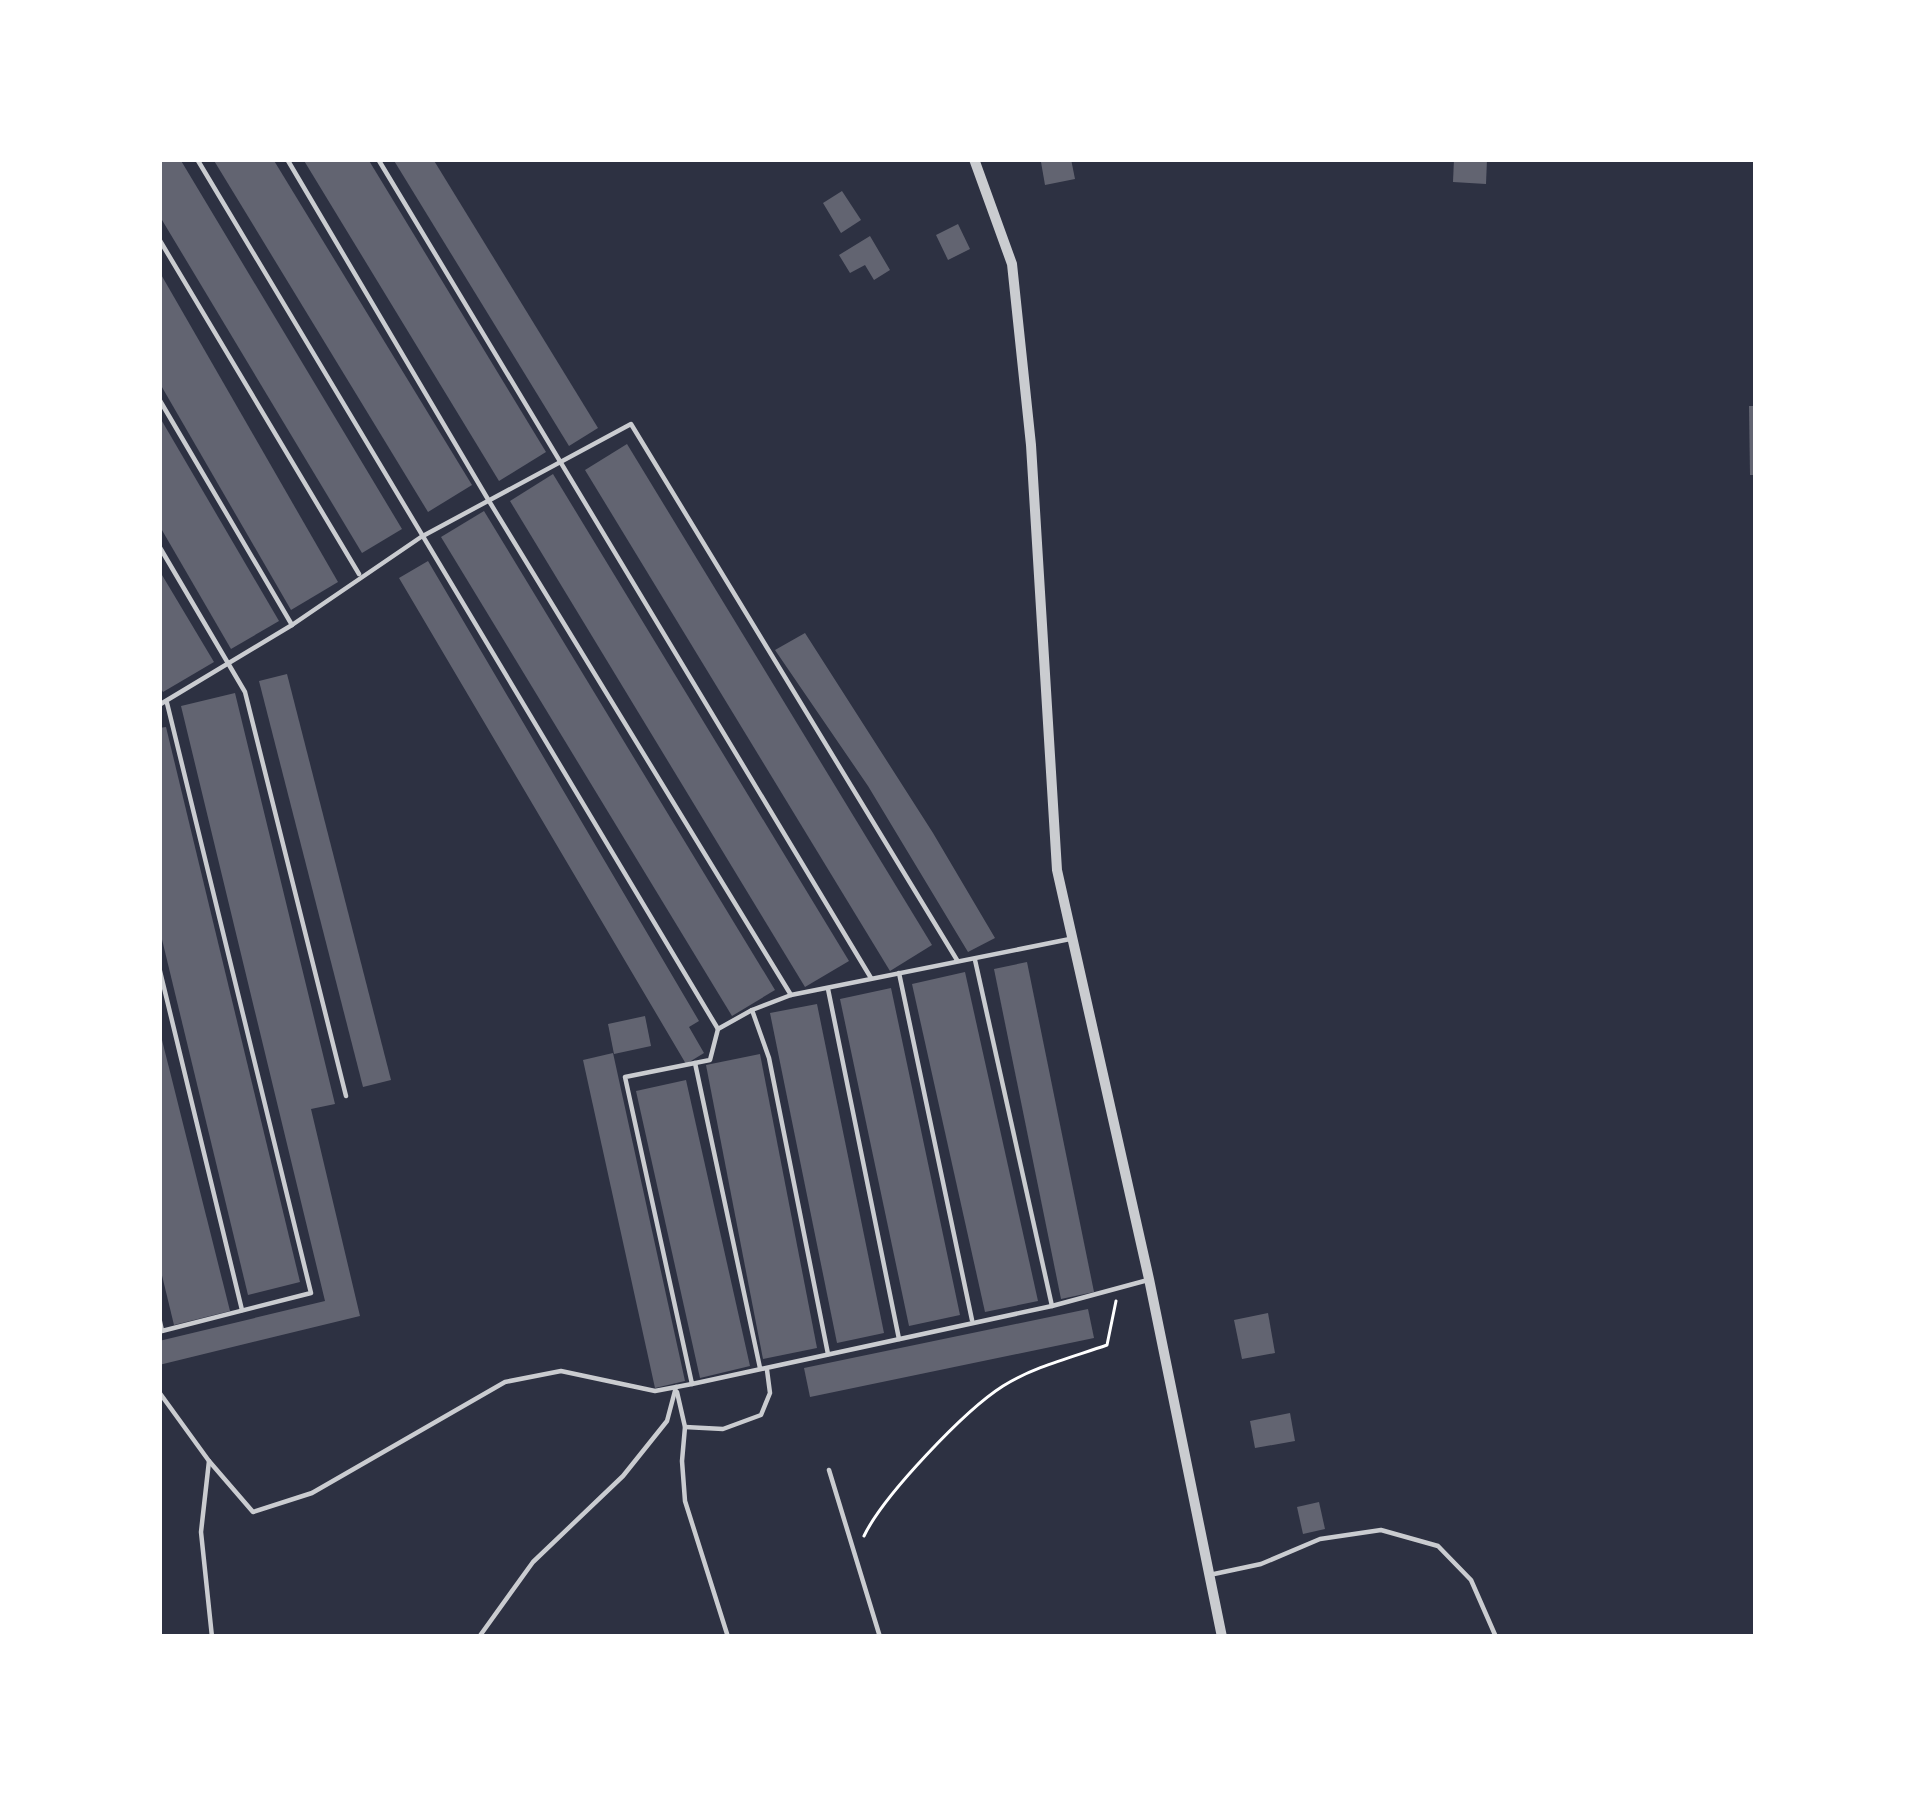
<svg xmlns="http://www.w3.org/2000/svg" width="1915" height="1796" font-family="'DM Sans',sans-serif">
	<rect width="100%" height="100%" fill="#2d3142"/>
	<!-- building -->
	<g fill="#626471">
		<polygon points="159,159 180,159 402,529 362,553 159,215"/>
		<polygon points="213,159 273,159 472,485 428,512"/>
		<polygon points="303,159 368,159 546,452 499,481"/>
		<polygon points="393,159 433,159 598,428 569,446"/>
		<polygon points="1071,159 1075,179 1045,185 1041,162"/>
		<polygon points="1454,159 1487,159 1486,184 1453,182"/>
		<polygon points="842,191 861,220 841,233 823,203"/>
		<polygon points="958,224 970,249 948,260 936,235"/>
		<polygon points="870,236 890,270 874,280 865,265 850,273 839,255"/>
		<polygon points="159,271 338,582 291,610 159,382"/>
		<polygon points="1749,406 1756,406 1756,475 1750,475"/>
		<polygon points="159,416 279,621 231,649 159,525"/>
		<polygon points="627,444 932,945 890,971 585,470"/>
		<polygon points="553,474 849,961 805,987 510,501"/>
		<polygon points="484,511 775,990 732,1016 441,537"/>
		<polygon points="428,561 699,1021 689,1027 704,1053 686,1064 399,578"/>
		<polygon points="159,570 214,662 163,692 159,685"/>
		<polygon points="805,633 933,833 995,938 968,952 868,786 775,650"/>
		<polygon points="287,674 391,1080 363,1087 259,681"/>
		<polygon points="235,693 335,1104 311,1109 360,1316 159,1365 159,1341 325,1301 181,706"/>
		<polygon points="166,727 300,1282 248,1295 159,927 159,728"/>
		<polygon points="1027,962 1094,1292 1061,1299 994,969"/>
		<polygon points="965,972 1038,1301 985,1312 912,984"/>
		<polygon points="891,988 960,1315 909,1326 840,999"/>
		<polygon points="817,1004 884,1333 837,1343 770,1013"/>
		<polygon points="645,1016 651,1046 614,1054 608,1024"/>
		<polygon points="159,1028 230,1311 174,1325 159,1263"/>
		<polygon points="613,1053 685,1381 655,1388 583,1060"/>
		<polygon points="760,1054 817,1348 763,1359 706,1065"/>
		<polygon points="686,1080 750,1366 700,1378 636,1091"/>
		<polygon points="1088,1309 1094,1338 810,1397 804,1368"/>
		<polygon points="1268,1313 1275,1353 1242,1359 1234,1320"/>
		<polygon points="1290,1413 1295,1441 1255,1448 1250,1421"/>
		<polygon points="1319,1502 1325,1529 1303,1534 1297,1507"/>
	</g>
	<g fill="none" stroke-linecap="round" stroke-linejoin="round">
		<!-- path -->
		<path stroke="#fff" stroke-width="3" d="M 864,1536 C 883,1496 965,1410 1003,1386 C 1033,1367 1073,1357 1107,1345 L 1116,1301"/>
		<!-- service -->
		<g stroke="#caccd0" stroke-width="4.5">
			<polyline points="197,159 718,1029 752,1010 791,995 1070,939"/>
			<polyline points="287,159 489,501 791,995"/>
			<polyline points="378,159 871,978"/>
			<polyline points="159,239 359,574"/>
			<polyline points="159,399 292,625"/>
			<polyline points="159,546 245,692 346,1096"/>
			<polyline points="159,705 292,625 421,537 631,424 957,960"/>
			<polyline points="975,960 1052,1306"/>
			<polyline points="159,967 242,1310"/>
			<polyline points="899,973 972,1320"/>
			<polyline points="828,989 899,1339"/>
			<polyline points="752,1010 769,1058 828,1354"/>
			<polyline points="718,1029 710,1060 625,1077 692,1384 1052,1306 1148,1280"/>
			<polyline points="695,1063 760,1368"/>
			<polyline points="159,1317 162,1331 311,1293 167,703"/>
			<polyline points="159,1392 209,1461 253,1512 312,1493 505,1382 561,1371 655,1391 692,1384"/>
			<polyline points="677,1392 685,1427 682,1461 685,1501 728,1637"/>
			<polyline points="685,1427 723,1429 761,1415 770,1393 767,1370"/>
			<polyline points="209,1461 201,1532 212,1637"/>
			<polyline points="829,1470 880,1637"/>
			<polyline points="1214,1574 1261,1564 1320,1539 1381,1530 1438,1546 1471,1580 1496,1637"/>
			<polyline points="479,1637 533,1562 623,1476 667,1421 676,1387"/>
		</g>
		<!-- tertiary -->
		<polyline stroke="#caccd0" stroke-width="10" points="974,159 1012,264 1031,445 1057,870 1149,1279 1222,1637"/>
	</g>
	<!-- border -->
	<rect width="1915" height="1796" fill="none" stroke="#ffffff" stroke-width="324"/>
</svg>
